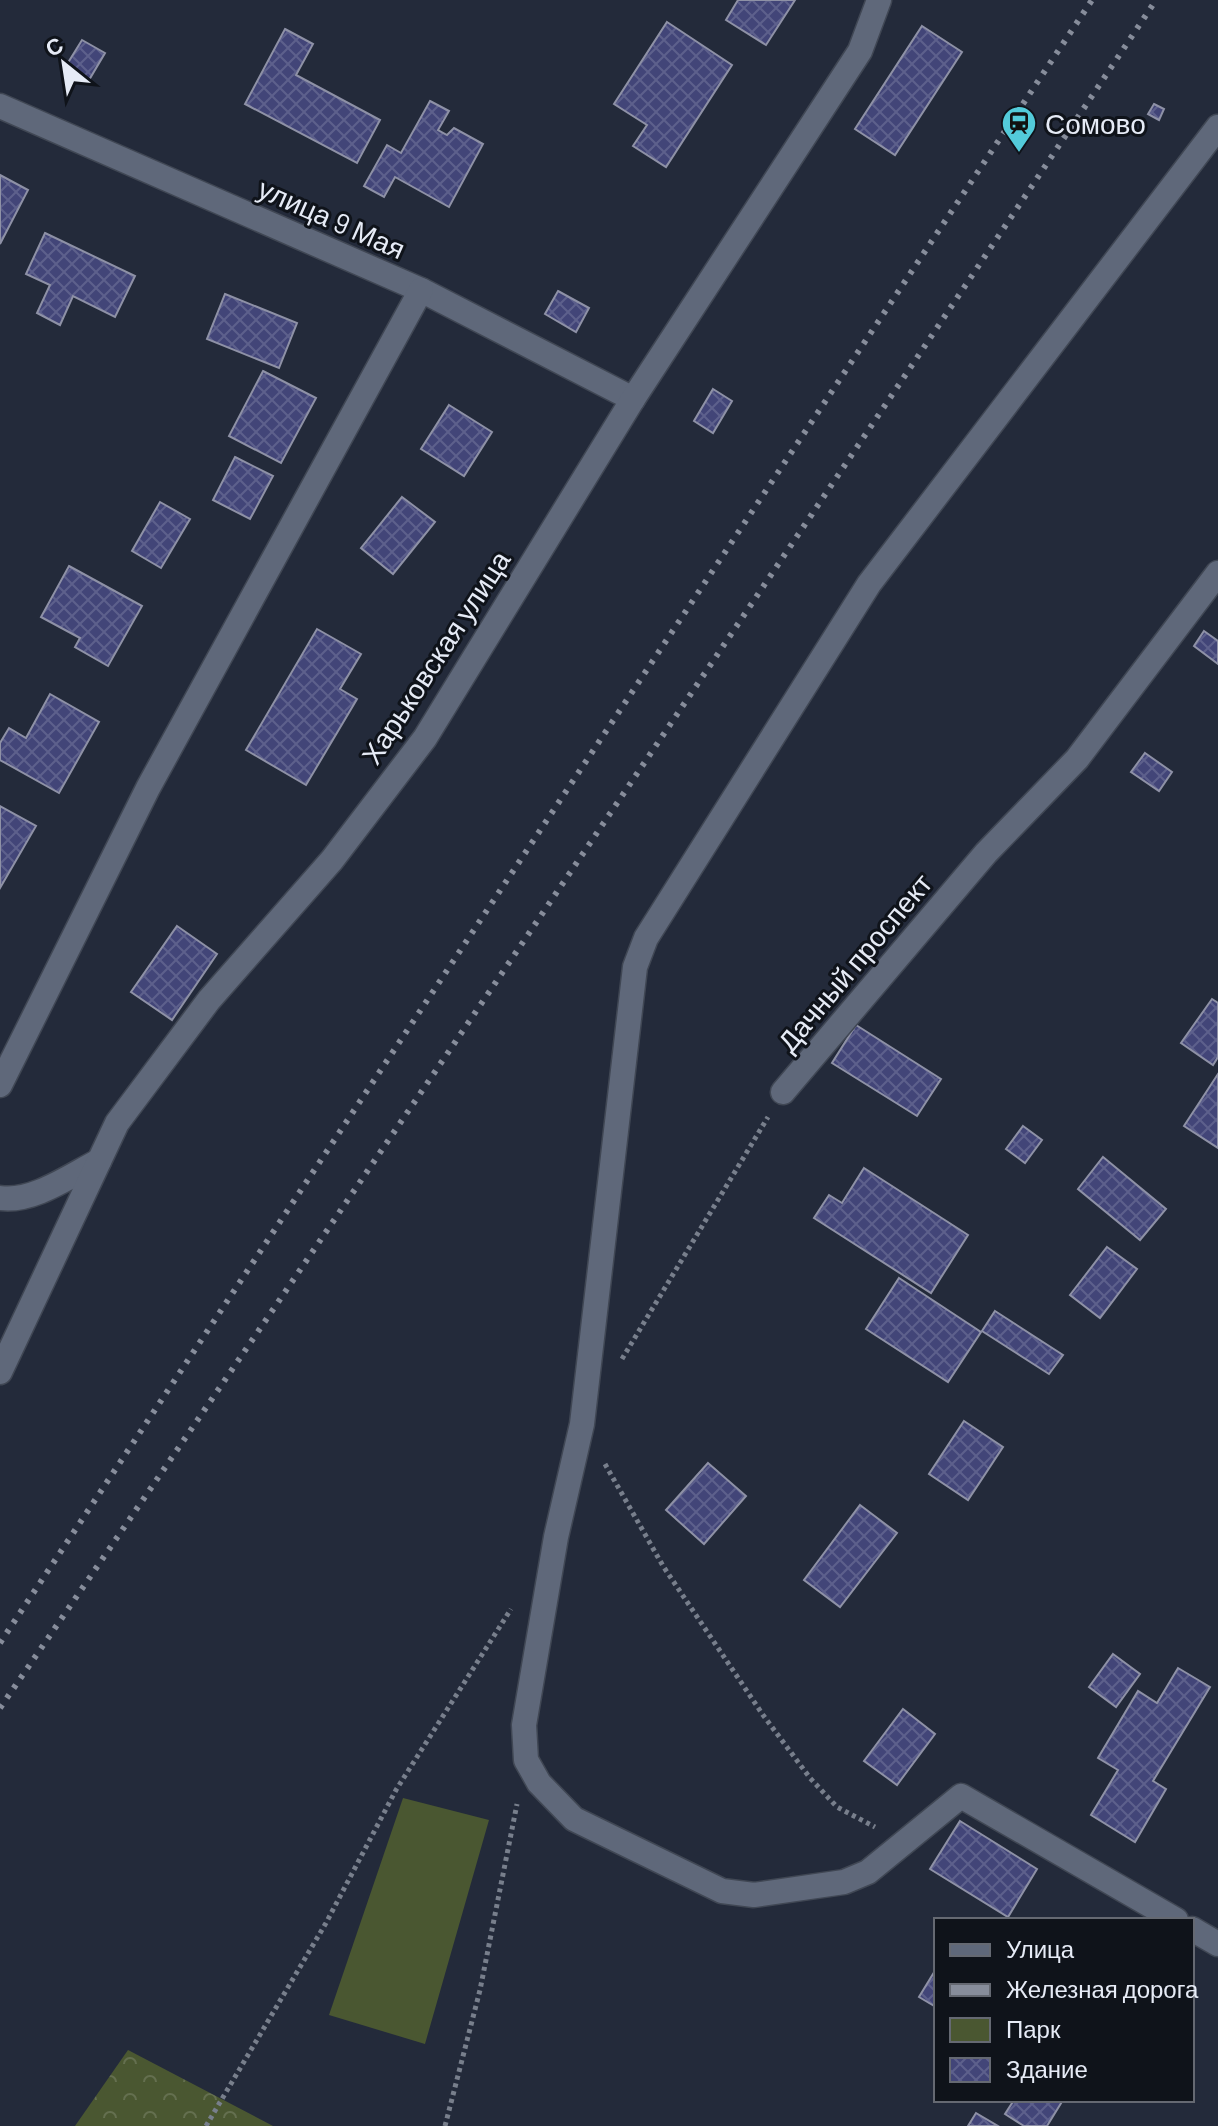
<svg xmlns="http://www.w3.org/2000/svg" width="1218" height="2126" font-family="Barlow,sans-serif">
	<defs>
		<pattern id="forest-crowns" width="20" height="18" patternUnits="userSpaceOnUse" patternTransform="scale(2)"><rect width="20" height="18" fill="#4a5731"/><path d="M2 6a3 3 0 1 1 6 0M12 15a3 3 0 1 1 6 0" fill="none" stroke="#646f4f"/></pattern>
		<pattern id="building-cross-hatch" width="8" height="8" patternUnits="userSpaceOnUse" patternTransform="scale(2)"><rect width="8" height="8" fill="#424578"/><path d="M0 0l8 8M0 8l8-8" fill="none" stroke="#5d608c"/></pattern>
	</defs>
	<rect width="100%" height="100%" fill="#232a3a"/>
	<!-- forest -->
	<polygon fill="url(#forest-crowns)" points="128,2050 273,2126 75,2126"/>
	<!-- green -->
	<polygon fill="#4a5731" points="403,1798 489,1820 425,2044 329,2015"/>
	<!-- building -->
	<g fill="url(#building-cross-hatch)" stroke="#8e91a6" stroke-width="2">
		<polygon points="738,0 795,0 766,45 726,20"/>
		<polygon points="667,22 732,65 666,167 633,146 647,125 614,104"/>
		<polygon points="922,26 962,52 895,155 855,129"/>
		<polygon points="285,29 313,44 296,75 380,120 357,163 245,104"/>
		<polygon points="82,40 105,53 89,80 66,66"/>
		<polygon points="430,101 449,111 438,130 447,135 454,128 483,144 449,207 395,177 384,197 364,186 387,145 401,153"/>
		<polygon points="1154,104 1164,109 1159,120 1148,114"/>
		<polygon points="0,175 28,190 0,244"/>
		<polygon points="45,233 135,276 115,317 73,296 60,325 37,313 50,285 26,274"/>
		<polygon points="558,291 589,308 576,332 545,314"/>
		<polygon points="225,294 297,323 279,368 207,339"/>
		<polygon points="263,371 316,398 281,463 229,436"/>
		<polygon points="713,389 732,401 713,433 694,421"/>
		<polygon points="449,405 492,432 464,476 421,449"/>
		<polygon points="235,457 273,476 250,519 213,500"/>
		<polygon points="402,497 435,522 393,574 361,548"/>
		<polygon points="160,502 190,519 161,568 132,551"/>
		<polygon points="69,566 142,606 108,666 75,647 80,638 41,617"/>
		<polygon points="317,629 361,654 340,689 357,699 306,785 246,750"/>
		<polygon points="1204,631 1218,641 1218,664 1194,646"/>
		<polygon points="50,694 99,722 59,793 0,760 0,743 9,728 26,738"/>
		<polygon points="1145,753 1172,772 1159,791 1131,772"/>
		<polygon points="0,806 36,826 0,888"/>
		<polygon points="177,926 217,954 172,1020 131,992"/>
		<polygon points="1212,999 1218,1003 1218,1057 1213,1065 1181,1043"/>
		<polygon points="856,1025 941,1079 917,1116 832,1063"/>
		<polygon points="1218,1074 1218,1148 1184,1126"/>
		<polygon points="1023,1126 1042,1140 1025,1163 1006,1149"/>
		<polygon points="1103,1157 1166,1209 1140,1240 1078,1189"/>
		<polygon points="864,1168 968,1235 931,1293 814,1218 829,1195 842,1203"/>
		<polygon points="1107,1247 1137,1269 1100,1318 1070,1295"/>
		<polygon points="899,1278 981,1332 948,1382 866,1329"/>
		<polygon points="995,1311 1063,1355 1049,1374 982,1331"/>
		<polygon points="964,1421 1003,1447 968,1500 929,1474"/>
		<polygon points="708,1463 746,1496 704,1544 666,1510"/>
		<polygon points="860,1505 897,1533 840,1607 804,1580"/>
		<polygon points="1113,1654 1140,1674 1116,1707 1089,1687"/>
		<polygon points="1178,1668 1210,1687 1153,1781 1166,1789 1135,1842 1091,1815 1118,1770 1098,1758 1138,1691 1157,1703"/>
		<polygon points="903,1709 935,1734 897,1785 864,1761"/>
		<polygon points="960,1821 1037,1869 1008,1917 930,1869"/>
		<polygon points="936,1969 936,2007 919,1997"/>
		<polygon points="1014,2100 1063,2100 1047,2126 1024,2126 1005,2114"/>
		<polygon points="976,2113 998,2126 968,2126"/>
	</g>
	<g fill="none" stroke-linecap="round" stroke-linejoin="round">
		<!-- minor casing -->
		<g stroke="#404754" stroke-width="27">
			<g id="minor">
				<polyline points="0,106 421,290 633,399"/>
				<polyline points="0,1085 148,788 421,290"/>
				<polyline points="783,1092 986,853 1077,759 1218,573"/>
				<path d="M 0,1198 C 33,1203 71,1175 99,1161"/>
				<polyline points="0,1372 117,1123 209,1000 332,860 425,738 633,399 860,51 879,0"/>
				<polyline points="1176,1920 961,1796 868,1872 844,1882 754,1895 722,1891 574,1819 539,1783 526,1760 524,1725 556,1537 582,1424 635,967 646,938 869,584 1218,127"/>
				<polyline points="1192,1929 1218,1944"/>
			</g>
		</g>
		<!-- path -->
		<g stroke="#787f8c" stroke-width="5" stroke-dasharray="4 4" stroke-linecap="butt">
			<polyline points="622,1359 768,1117"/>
			<polyline points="605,1464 663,1566 763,1715 810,1778 837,1807 875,1827"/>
			<polyline points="206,2126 326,1923 396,1790 511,1609"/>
			<polyline points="445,2126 480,1990 517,1804"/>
		</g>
		<!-- minor -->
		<use href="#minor" stroke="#5f687a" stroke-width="24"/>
		<!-- rail -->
		<g stroke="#878d9b" stroke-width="6" stroke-dasharray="4 8" stroke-linecap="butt">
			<polyline points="0,1643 1092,0"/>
			<path d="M 0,1708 C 390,1141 775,572 1156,0"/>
		</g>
	</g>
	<!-- icons -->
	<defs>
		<g id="station-pin" transform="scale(1.8)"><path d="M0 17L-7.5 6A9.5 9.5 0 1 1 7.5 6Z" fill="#53cbda" stroke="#0f131a"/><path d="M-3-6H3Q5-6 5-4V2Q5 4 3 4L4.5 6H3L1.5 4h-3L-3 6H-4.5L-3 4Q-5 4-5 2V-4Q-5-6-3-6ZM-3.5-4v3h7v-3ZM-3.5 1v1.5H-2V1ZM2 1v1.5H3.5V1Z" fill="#111"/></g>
	</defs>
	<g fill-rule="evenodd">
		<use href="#station-pin" x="1019" y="123"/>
	</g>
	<g text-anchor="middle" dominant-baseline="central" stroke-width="6" stroke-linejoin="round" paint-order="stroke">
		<!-- poi labels -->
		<g font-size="28" fill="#e6ebf6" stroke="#0f131a" text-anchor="start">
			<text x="1045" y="123">Сомово</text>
		</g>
		<!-- street labels -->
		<g font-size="28" fill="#e6ebf6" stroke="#0f131a">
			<text transform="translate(332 218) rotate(24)">улица 9 Мая</text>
			<text transform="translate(435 657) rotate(-57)">Харьковская улица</text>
			<text transform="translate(854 962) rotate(-50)">Дачный проспект</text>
		</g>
	</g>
	<!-- legend -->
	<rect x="934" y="1918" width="260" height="184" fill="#0f131a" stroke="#656972" stroke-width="2"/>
	<rect x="950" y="1944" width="40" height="12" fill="#5f687a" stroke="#656972" stroke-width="2"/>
	<text x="1006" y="1958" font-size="24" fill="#e6ebf6">Улица</text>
	<rect x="950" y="1984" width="40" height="12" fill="#878d9b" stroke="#656972" stroke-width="2"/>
	<text x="1006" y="1998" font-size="24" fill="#e6ebf6">Железная дорога</text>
	<rect x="950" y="2018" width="40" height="24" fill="#4a5731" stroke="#656972" stroke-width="2"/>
	<text x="1006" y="2038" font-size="24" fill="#e6ebf6">Парк</text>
	<rect x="950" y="2058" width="40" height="24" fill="url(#building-cross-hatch)" stroke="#656972" stroke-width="2"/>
	<text x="1006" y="2078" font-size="24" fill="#e6ebf6">Здание</text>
	<!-- north arrow -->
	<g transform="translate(64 64) rotate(330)" stroke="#0f131a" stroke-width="6" paint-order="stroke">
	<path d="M0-6L14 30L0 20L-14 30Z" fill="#e6ebf6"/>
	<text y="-12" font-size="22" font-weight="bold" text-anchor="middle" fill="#e6ebf6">С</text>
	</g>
</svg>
